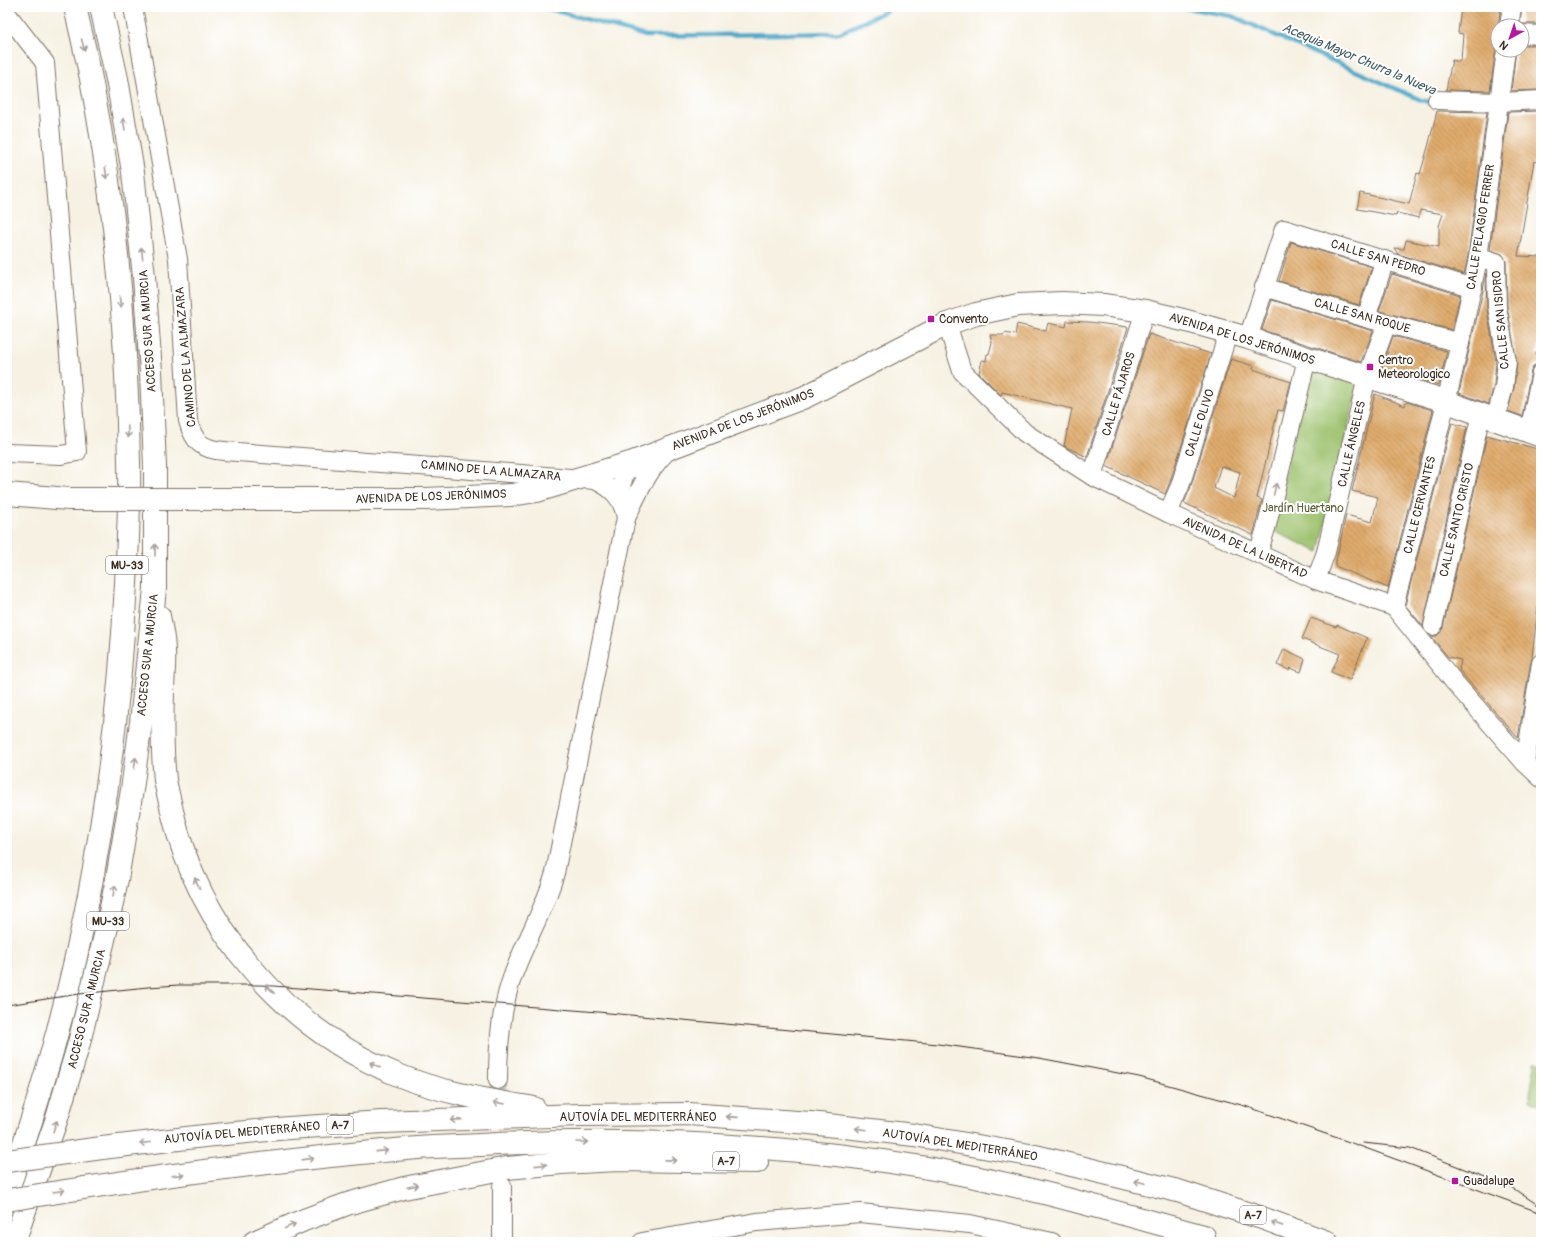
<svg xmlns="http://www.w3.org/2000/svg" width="1548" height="1249" font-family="Pangolin,sans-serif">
	<defs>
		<pattern id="building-back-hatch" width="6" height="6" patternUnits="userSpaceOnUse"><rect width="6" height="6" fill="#dfab6c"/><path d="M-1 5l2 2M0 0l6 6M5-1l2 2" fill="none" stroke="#b68b58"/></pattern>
	</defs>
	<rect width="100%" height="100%" fill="#fff"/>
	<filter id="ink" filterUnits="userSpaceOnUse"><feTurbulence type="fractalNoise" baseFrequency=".025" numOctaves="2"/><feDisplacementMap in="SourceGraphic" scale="8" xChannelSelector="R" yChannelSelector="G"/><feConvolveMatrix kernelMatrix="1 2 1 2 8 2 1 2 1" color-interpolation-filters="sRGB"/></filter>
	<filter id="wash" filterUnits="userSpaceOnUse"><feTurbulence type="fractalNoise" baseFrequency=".012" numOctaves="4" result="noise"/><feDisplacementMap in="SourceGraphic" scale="16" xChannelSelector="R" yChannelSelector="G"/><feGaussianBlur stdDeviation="0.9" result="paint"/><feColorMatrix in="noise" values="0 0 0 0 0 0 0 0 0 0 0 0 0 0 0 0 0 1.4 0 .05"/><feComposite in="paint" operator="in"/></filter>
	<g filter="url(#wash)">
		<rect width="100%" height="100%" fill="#f6f1e2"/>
		<!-- park -->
		<g fill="#9cc16c" stroke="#6c7645">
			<polygon points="1312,361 1360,376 1319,552 1271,530"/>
			<polygon points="1535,1062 1541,1062 1541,1105 1529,1100"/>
		</g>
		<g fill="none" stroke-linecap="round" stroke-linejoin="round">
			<!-- stream -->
			<g stroke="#4da9cb" stroke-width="4.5">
				<polyline points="543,7 646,36 840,33 888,10 890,7"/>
				<polyline points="1180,7 1232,16 1421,100 1434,103"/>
			</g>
		</g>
		<g id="blocks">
			<!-- building -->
			<g fill="url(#building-back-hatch)" fill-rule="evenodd">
				<polygon points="1461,7 1501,7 1498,26 1498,43 1496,49 1490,91 1446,90 1452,60 1459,62 1459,60 1461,60 1463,34 1458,33"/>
				<polygon points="1522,7 1541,7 1541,24 1520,24"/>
				<polygon points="1522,45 1541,45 1541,90 1511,91 1516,50 1522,50"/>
				<polygon points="1437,111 1487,112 1468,256 1464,274 1398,254 1394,248 1404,249 1406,240 1439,247 1439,226 1443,214 1420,210 1419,218 1397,213 1396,216 1357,209 1360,193 1409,204 1417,173 1420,174 1428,147"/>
				<polygon points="1541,111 1541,163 1534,161 1518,256 1541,257 1541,340 1536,354 1541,355 1541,363 1533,366 1531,371 1522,416 1508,411 1514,388 1517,363 1507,306 1506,261 1502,254 1490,250 1508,112"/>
				<polygon points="1291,242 1372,267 1359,305 1279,281"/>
				<polygon points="1486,273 1487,309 1496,362 1494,385 1489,404 1459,393 1483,291"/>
				<polygon points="1392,274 1460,295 1452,330 1379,311"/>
				<polygon points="1272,300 1373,331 1361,362 1262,330"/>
				<polygon points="1067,321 1089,322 1128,327 1087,457 1064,446 1072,409 1002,392 1001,395 979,373 982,360 986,361 987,354 989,354 992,342 990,335 1004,335 1005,333 1015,335 1017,324 1046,331 1048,323 1066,327"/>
				<polygon points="1149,334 1211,354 1170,482 1165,494 1106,466"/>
				<polygon points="1393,336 1447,351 1439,385 1382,368"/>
				<path d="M 1231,359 L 1254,366 L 1253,369 L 1291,382 L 1283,411 L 1278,410 L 1257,498 L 1262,500 L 1253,535 L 1184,503 L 1190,489 ZM 1221,466 L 1240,472 L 1234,498 L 1214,488 Z"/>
				<polygon points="1375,394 1405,406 1406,402 1433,410 1388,588 1335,566 1346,515 1372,522 1378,497 1352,491"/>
				<polygon points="1452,423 1467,427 1423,626 1405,605"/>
				<polygon points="1487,435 1541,450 1541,582 1532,657 1531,661 1518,738 1459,670 1461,660 1448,657 1431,636 1436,636 1440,633 1443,628"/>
				<polygon points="1311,618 1336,627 1337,625 1367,638 1350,680 1331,672 1340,654 1302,639"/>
				<polygon points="1284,649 1305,659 1301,672 1290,668 1289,670 1277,665"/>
				<polygon points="1541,729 1541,764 1536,759"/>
			</g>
		</g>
	</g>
	<g filter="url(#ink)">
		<use href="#blocks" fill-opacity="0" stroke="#7c7063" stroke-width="1"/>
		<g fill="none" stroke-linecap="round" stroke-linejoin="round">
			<!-- minor-tunnel -->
			<polyline stroke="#d1c9bb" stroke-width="18" stroke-dasharray="18 9" stroke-linecap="butt" points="498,1080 501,1183"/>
			<!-- minor casing -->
			<g stroke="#7c7063" stroke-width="20">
				<g id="minor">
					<path d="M 133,7 L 178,259 L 188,421 C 194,442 201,449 224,451 L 459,469 L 595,480 C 613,488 623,499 626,518"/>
					<polyline points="7,14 45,63 77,452 61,455 7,453"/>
					<polyline points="1509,26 1512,7"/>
					<polyline points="1522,34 1541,35"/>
					<polyline points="1437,100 1499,102 1541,100"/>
					<polyline points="1478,258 1496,262 1497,307 1507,362 1504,387 1495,420"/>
					<polyline points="1264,287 1366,318 1460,343"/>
					<polyline points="1366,318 1385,260"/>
					<polyline points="947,324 962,371 1025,433 1092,476 1168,513 1316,580 1394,607 1455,683 1525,763 1541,778"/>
					<polyline points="1248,338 1284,229 1473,288"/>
					<polyline points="1529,432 1541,373"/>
					<polyline points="1092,476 1145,311"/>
					<path d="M 622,501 C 621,487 622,476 629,463 L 637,469"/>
					<polyline points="1168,513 1180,486 1228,333"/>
					<polyline points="1258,554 1267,525 1307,358"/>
					<polyline points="1316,580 1326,552 1367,377 1387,323"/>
					<path d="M 1394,607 C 1423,491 1455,376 1478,258 L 1506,50"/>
					<polyline points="1433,626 1481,414"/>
					<polyline points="1525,763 1541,663"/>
					<path d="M 498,1080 C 498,1047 500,1016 510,984 C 522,946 544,912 555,873 L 626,518 C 638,493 650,465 671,448"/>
					<polyline points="502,1186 502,1242"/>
					<polyline points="642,1242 757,1222 860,1213 970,1224 1052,1242"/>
				</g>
			</g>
			<!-- major casing -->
			<g stroke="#7c7063" stroke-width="24">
				<g id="major">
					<polyline points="7,494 69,499"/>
					<polyline points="225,499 426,499 511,495 537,491 633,462 805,397 947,324 976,314 1018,305 1062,303 1103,305 1145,311 1187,321 1248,338 1307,358 1436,398 1541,436"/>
				</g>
			</g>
			<!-- highway casing -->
			<g stroke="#7c7063" stroke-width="24">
				<g id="highway">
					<path d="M 159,616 C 161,627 164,639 164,651 C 165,664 163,679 163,693 C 162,722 162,751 165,780 C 167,791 170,801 172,811 C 199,929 286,1029 398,1075 C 442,1093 488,1100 534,1108"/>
					<polyline points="102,1148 204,1136 289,1128 382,1122 579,1115 689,1114 810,1123 914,1135 1035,1156 1178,1191 1262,1218 1327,1242"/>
					<path d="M 84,1188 C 195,1171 306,1157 418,1148 C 444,1146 471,1146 497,1144 C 639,1138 782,1144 922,1167 C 1018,1183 1111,1211 1204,1236"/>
					<path d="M 7,1192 C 78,997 116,790 126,583 C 128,543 130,502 129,462 C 127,336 116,208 92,84 C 87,58 81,33 75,7"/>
					<polyline points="14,1242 57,1118 79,1043 107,927 117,879 132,790 141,722 155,589 155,467 151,372 144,277 133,172 117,79 101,7"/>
					<polyline points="254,1242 304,1220 347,1204 404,1188 507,1168 561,1163 618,1160 757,1162"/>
				</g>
			</g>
			<!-- minor -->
			<use href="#minor" stroke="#fff" stroke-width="18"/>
			<!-- major -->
			<use href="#major" stroke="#fff" stroke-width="22"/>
			<!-- highway -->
			<use href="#highway" stroke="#fff" stroke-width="22"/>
			<!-- tram -->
			<g stroke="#3b2a1e" stroke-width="1">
				<polyline points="7,1005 79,994 148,987 179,985 261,985 598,1012 938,1044 1039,1058 1139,1077 1245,1106 1349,1142 1541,1213"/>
				<polyline points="1363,1143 1410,1148 1511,1187 1541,1207"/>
			</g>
			<!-- major-bridge casing -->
			<g stroke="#7c7063" stroke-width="24" stroke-linecap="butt">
				<polyline id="major-bridge" points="69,499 225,499"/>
			</g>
			<!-- highway-bridge casing -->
			<g stroke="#7c7063" stroke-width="24" stroke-linecap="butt">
				<g id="highway-bridge">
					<polyline points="7,1161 102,1148"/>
					<polyline points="7,1200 84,1188"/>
				</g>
			</g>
			<!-- major-bridge -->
			<use href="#major-bridge" stroke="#fff" stroke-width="22"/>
			<!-- highway-bridge -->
			<use href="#highway-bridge" stroke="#fff" stroke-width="22"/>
		</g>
		<!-- one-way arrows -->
		<defs><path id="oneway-shaft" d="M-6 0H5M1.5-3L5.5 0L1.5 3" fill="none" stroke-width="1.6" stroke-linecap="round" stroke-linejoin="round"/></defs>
		<g stroke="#a79f9a">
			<use href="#oneway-shaft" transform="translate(83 45) rotate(77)"/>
			<use href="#oneway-shaft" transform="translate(124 124) rotate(-100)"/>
			<use href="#oneway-shaft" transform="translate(106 173) rotate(83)"/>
			<use href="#oneway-shaft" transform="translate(142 253) rotate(-96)"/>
			<use href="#oneway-shaft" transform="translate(120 302) rotate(85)"/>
			<use href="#oneway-shaft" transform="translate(128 432) rotate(88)"/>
			<use href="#oneway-shaft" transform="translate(1275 489) rotate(-77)"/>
			<use href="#oneway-shaft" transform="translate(155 550) rotate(-90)"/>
			<use href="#oneway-shaft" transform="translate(135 763) rotate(-83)"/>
			<use href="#oneway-shaft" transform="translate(197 883) rotate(-116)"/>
			<use href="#oneway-shaft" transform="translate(114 891) rotate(-79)"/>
			<use href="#oneway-shaft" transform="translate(270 989) rotate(-134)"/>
			<use href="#oneway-shaft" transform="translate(375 1065) rotate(-154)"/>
			<use href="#oneway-shaft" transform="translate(499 1103) rotate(-172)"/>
			<use href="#oneway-shaft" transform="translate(732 1117) rotate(-176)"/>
			<use href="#oneway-shaft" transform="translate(456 1120) rotate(178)"/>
			<use href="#oneway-shaft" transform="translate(55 1126) rotate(-71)"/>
			<use href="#oneway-shaft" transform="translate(861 1129) rotate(-173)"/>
			<use href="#oneway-shaft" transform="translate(582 1142)"/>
			<use href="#oneway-shaft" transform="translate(145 1143) rotate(173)"/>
			<use href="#oneway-shaft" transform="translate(382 1151) rotate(-6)"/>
			<use href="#oneway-shaft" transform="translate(308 1159) rotate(-7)"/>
			<use href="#oneway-shaft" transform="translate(671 1160) rotate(1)"/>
			<use href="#oneway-shaft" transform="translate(541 1165) rotate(-6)"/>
			<use href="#oneway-shaft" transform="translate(178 1175) rotate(-7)"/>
			<use href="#oneway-shaft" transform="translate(1140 1182) rotate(-166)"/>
			<use href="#oneway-shaft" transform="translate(413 1186) rotate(-12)"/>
			<use href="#oneway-shaft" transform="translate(59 1191) rotate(-9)"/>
			<use href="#oneway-shaft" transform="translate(1277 1224) rotate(-160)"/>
			<use href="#oneway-shaft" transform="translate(290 1226) rotate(-24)"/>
		</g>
	</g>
	<!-- markers -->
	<g fill="#b5179e" stroke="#fff" stroke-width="1.5">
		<rect x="927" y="315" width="8" height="8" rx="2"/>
		<rect x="1366" y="363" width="8" height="8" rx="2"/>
		<rect x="1451" y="1177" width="8" height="8" rx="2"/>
	</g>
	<g text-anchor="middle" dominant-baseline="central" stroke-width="4" stroke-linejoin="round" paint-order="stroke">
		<!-- shield labels -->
		<g fill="#fff" stroke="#766a62" stroke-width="1">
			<rect x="106" y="556" width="42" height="18" rx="3"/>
			<rect x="87" y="912" width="42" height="18" rx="3"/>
			<rect x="327" y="1116" width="26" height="18" rx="3"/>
			<rect x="713" y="1152" width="26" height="18" rx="3"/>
			<rect x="1240" y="1206" width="26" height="18" rx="3"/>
		</g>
		<g font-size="11" font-weight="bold" fill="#3b2a1e">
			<text x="127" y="565">MU-33</text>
			<text x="108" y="921">MU-33</text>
			<text x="340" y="1125">A-7</text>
			<text x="726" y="1161">A-7</text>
			<text x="1253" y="1215">A-7</text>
		</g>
		<!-- street labels -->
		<g font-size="12" fill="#3b2a1e" stroke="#fff">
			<text transform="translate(1481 227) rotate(-81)">CALLE PELAGIO FERRER</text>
			<text transform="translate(1378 258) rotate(17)">CALLE SAN PEDRO</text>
			<text transform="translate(1362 316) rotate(16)">CALLE SAN ROQUE</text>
			<text transform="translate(1501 320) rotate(-95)">CALLE SAN ISIDRO</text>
			<text transform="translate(148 331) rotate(-94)">ACCESO SUR A MURCIA</text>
			<text transform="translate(1242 339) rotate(17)">AVENIDA DE LOS JERÓNIMOS</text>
			<text transform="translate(186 357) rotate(-95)">CAMINO DE LA ALMAZARA</text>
			<text transform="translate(1119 394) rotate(-73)">CALLE PÁJAROS</text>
			<text transform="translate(743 420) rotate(-21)">AVENIDA DE LOS JERÓNIMOS</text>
			<text transform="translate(1200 423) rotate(-72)">CALLE OLIVO</text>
			<text transform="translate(1352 444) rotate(-77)">CALLE ÁNGELES</text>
			<text transform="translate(491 471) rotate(5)">CAMINO DE LA ALMAZARA</text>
			<text transform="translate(431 497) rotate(-2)">AVENIDA DE LOS JERÓNIMOS</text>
			<text transform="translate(1420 505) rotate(-76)">CALLE CERVANTES</text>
			<text transform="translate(1457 520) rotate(-77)">CALLE SANTO CRISTO</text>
			<text transform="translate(1245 548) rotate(24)">AVENIDA DE LA LIBERTAD</text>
			<text transform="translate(148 655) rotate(-84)">ACCESO SUR A MURCIA</text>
			<text transform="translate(87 1009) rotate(-76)">ACCESO SUR A MURCIA</text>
			<text x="638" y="1117">AUTOVÍA DEL MEDITERRÁNEO</text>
			<text transform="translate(242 1133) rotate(-5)">AUTOVÍA DEL MEDITERRÁNEO</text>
			<text transform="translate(960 1145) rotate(9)">AUTOVÍA DEL MEDITERRÁNEO</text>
		</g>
		<!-- poi labels -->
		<g font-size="12" fill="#3b2a1e" stroke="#fff" text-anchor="start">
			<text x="939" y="319">Convento</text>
			<text x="1378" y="360">Centro<tspan x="1378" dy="14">Meteorologico</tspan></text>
			<text x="1463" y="1181">Guadalupe</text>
		</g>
		<!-- park labels -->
		<g font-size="12" fill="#5d5f39" stroke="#fff">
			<text x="1303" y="508">Jardín Huertano</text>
		</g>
		<!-- water labels -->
		<g font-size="13" font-style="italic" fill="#425d63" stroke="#fff">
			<text transform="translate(1359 59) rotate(23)">Acequia Mayor Churra la Nueva</text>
		</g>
	</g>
	<!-- margin -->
	<rect width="1548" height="1249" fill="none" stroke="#fff" stroke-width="24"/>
	<!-- north arrow -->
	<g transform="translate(1510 38) rotate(220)"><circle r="19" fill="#ffffff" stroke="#b1aaa5"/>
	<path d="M0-3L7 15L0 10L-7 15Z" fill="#b5179e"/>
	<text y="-6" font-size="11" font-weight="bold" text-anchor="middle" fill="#3b2a1e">N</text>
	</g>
</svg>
